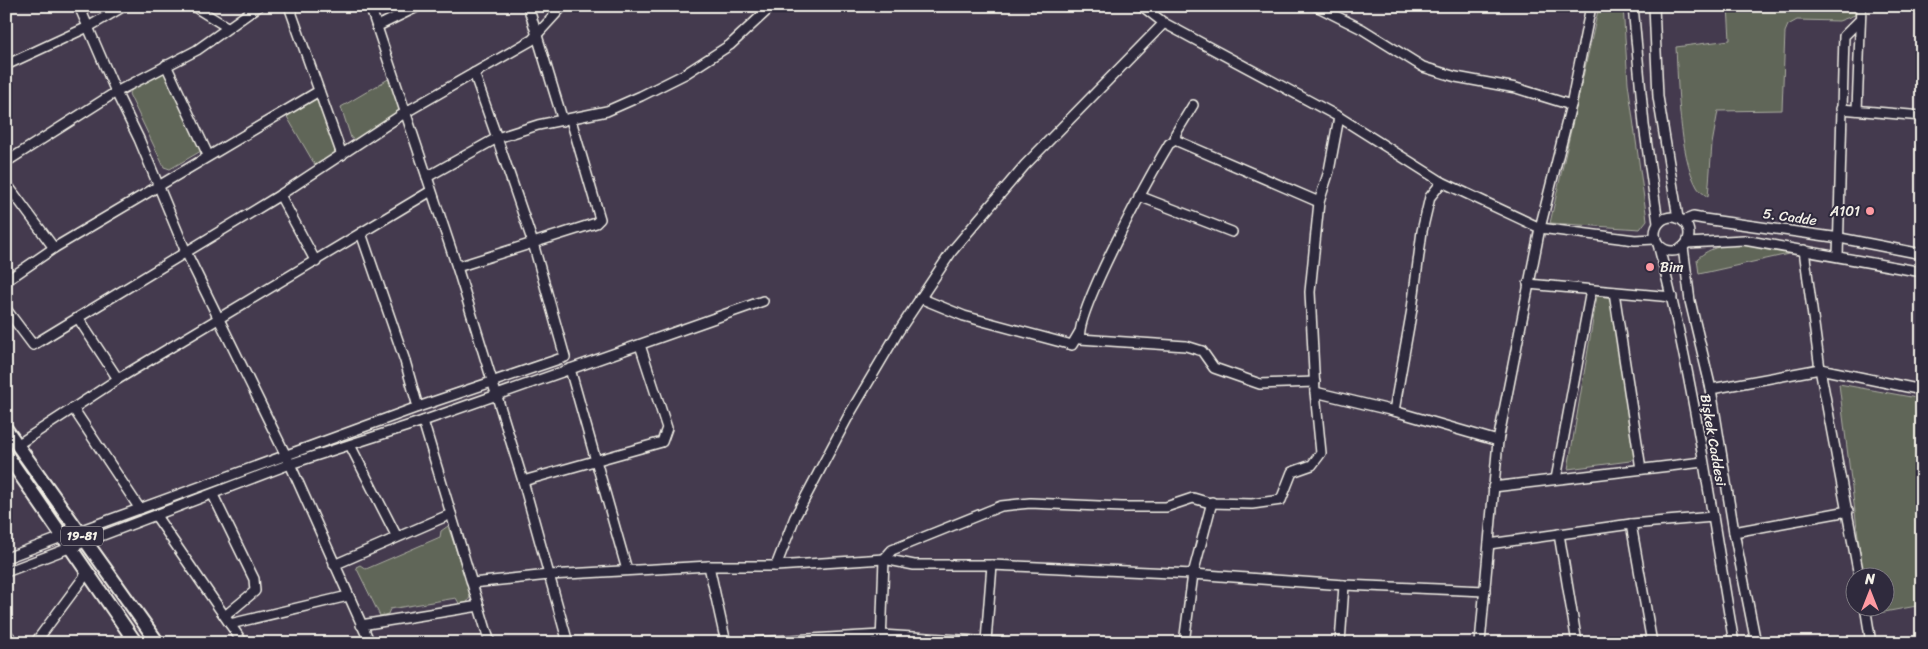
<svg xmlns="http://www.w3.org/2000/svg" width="1928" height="649" font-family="Sriracha,sans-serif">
	<rect width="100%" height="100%" fill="#443a4e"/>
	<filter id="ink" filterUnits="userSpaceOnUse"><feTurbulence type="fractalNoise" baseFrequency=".02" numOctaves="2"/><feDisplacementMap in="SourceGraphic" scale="10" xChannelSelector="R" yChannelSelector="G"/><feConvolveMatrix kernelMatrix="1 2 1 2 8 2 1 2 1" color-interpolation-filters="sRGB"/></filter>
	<g filter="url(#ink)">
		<!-- green -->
		<g fill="#616659" stroke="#aaaca0">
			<polygon points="1599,6 1623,6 1628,83 1647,220 1640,229 1550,223"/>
			<path d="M 1728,6 L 1855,6 L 1855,15 L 1839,21 L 1797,20 L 1788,25 L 1785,32 L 1782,110 L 1718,111 L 1712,144 L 1708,197 C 1704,194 1699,191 1697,187 C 1679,155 1678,83 1676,47 L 1730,40 Z"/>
			<polygon points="168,68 202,143 201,151 170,169 164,167 129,94 134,87"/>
			<polygon points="390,78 400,105 398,113 355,140 351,138 341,107"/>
			<polygon points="315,98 321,101 337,148 333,156 315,165 286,115"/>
			<path d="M 1743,244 L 1793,253 L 1699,274 L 1697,259 C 1711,246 1725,245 1743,244 Z"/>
			<polygon points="1597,296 1612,298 1635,457 1630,461 1568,469"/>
			<polygon points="1839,384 1922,399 1922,605 1868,615 1867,607 1886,606 1886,576 1863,576"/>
			<polygon points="448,526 471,595 467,603 460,605 456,598 390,609 388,614 380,616 356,567 360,565 366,569 440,537 441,531"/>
		</g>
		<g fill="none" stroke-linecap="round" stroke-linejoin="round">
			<!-- minor casing -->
			<g stroke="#f4f1e8" stroke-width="12">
				<g id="minor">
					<polyline points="79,6 116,92 139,139 186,252 290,464 370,643"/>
					<polyline points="193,6 227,27"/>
					<polyline points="289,6 342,155"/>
					<polyline points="370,6 457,267 523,481 568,643"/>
					<polyline points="528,6 563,121"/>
					<polyline points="1142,6 1164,23"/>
					<polyline points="1316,6 1362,29 1423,67 1456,77 1516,88 1571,105"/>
					<polyline points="1633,6 1644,125 1658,223"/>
					<polyline points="1654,6 1658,97 1678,218"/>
					<polyline points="378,26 419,6"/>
					<polyline points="6,65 90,26 124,6"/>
					<polyline points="166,65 208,155"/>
					<polyline points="1841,109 1922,116"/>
					<polyline points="1857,110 1861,6"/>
					<polyline points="1175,140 1176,133 1193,105"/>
					<polyline points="6,162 116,92 197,50 259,6"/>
					<polyline points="427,177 497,138 474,73"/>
					<polyline points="6,183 54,248"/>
					<polyline points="280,195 316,262"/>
					<polyline points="1139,196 1232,232"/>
					<circle cx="1672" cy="234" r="17"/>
					<polyline points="1683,221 1693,217 1704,219 1840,238 1922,254"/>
					<polyline points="361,233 405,361 418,407 565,357 533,243 497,138 538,125 607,111 641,96 685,74 730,45 772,6"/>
					<polyline points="1687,243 1744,240 1922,272"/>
					<path d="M 1658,244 C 1693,375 1711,510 1734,643"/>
					<polyline points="1683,247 1690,301 1711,389 1734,532 1756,643"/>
					<polyline points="1804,250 1820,369 1859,576"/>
					<polyline points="1838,256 1844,36 1860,20"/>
					<polyline points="457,267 596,223 600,219 571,120"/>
					<polyline points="6,281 54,248 319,91"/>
					<polyline points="1528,284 1672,297"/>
					<polyline points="1614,292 1641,469"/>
					<polyline points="920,298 964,316 1072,345 1079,333"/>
					<polyline points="6,309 33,345 280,195 406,112 532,40 563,6"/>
					<polyline points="78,318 118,379"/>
					<polyline points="570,369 627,570"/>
					<path d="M 1315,382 L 1260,384 L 1214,368 L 1202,351 L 1186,346 L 1080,339 C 1074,314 1152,172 1169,144 L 1175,140 L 1319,202"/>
					<polyline points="1711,389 1820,369 1922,390"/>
					<polyline points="1315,392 1394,411 1498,441"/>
					<polyline points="73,408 140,509"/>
					<polyline points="1394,411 1412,309 1422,231 1430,197 1442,182"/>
					<polyline points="423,421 490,643"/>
					<polyline points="17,445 118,379 431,191"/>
					<polyline points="350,445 397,537"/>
					<polyline points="1556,479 1591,290"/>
					<polyline points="523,481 662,442 667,428 640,345"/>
					<polyline points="1493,487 1703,462"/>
					<polyline points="213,495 254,579 255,591 225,616"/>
					<polyline points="156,516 243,643"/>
					<polyline points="1631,524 1652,643"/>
					<polyline points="79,531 418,407"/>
					<polyline points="1734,532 1848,511"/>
					<polyline points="1559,534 1577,643"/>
					<polyline points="1489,544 1631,524 1713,517"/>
					<polyline points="6,558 62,537"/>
					<polyline points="334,565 451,514"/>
					<polyline points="709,566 726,643"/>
					<polyline points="776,566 795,517 849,415 898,332 952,251 1025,165 1164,23 1339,117 1442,182 1540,228 1635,240 1655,239"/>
					<polyline points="6,572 290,464 423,421 763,301"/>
					<polyline points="472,583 549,575 709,566 776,566 884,559 914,565 992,565 1193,574 1212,502"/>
					<polyline points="1865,606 1871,643"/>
					<polyline points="230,624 348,596"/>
					<polyline points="361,625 479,606"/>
					<polyline points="6,632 14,643"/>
					<polyline points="986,641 992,565"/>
					<polyline points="35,643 87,573"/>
					<polyline points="738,643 881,635 1008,643"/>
					<polyline points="881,643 884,559 892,550 1001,506 1030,503 1122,507 1166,507 1193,498 1210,503 1252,504 1281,500 1292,472 1312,465 1321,453 1315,392 1310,292 1319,202 1329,171 1339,117"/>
					<polyline points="1184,643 1193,574 1344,585 1485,591"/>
					<polyline points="1340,643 1344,585"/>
					<polyline points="1480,643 1498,441 1540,228 1571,105 1591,6"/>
				</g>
			</g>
			<!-- highway casing -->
			<g stroke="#f4f1e8" stroke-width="16">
				<g id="highway">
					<polyline points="6,429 158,643"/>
					<polyline points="6,454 136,643"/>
				</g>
			</g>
			<!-- minor -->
			<use href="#minor" stroke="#2f2a3d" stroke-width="9"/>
			<!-- highway -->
			<use href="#highway" stroke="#2f2a3d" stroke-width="12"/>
		</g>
	</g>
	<!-- markers -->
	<g fill="#ff9aa2" stroke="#2f2a3d" stroke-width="2">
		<circle cx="1870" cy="211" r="5"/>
		<circle cx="1650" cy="267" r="5"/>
	</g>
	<g text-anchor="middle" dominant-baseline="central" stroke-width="4" stroke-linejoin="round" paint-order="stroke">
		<!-- shield labels -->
		<rect fill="#2f2a3d" stroke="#b9b5b5" stroke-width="1" x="61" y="526.5" width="42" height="19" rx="4"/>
		<g font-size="12" font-weight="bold" fill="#f4f1e8">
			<text x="82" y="536">19-81</text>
		</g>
		<!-- poi labels -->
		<g font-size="14" fill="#f4f1e8" stroke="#2f2a3d" text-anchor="end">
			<text x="1860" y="211">A101</text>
			<text x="1660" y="267" text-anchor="start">Bim</text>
		</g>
		<!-- street labels -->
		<g font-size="14" fill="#f4f1e8" stroke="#2f2a3d">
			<text transform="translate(1790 217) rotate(8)">5. Cadde</text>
			<text transform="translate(1713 440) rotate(80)">Bişkek Caddesi</text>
		</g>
	</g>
	<!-- margin -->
	<rect width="1928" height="649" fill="none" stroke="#2f2a3d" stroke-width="25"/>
	<rect x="12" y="12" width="1903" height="624" fill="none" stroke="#f4f1e8" stroke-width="2" filter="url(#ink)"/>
	<!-- north arrow -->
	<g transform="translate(1870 592)"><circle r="24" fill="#2f2a3d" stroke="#7e7a81"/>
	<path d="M0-4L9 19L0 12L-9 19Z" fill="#ff9aa2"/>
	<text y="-8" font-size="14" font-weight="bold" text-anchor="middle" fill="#f4f1e8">N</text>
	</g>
</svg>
